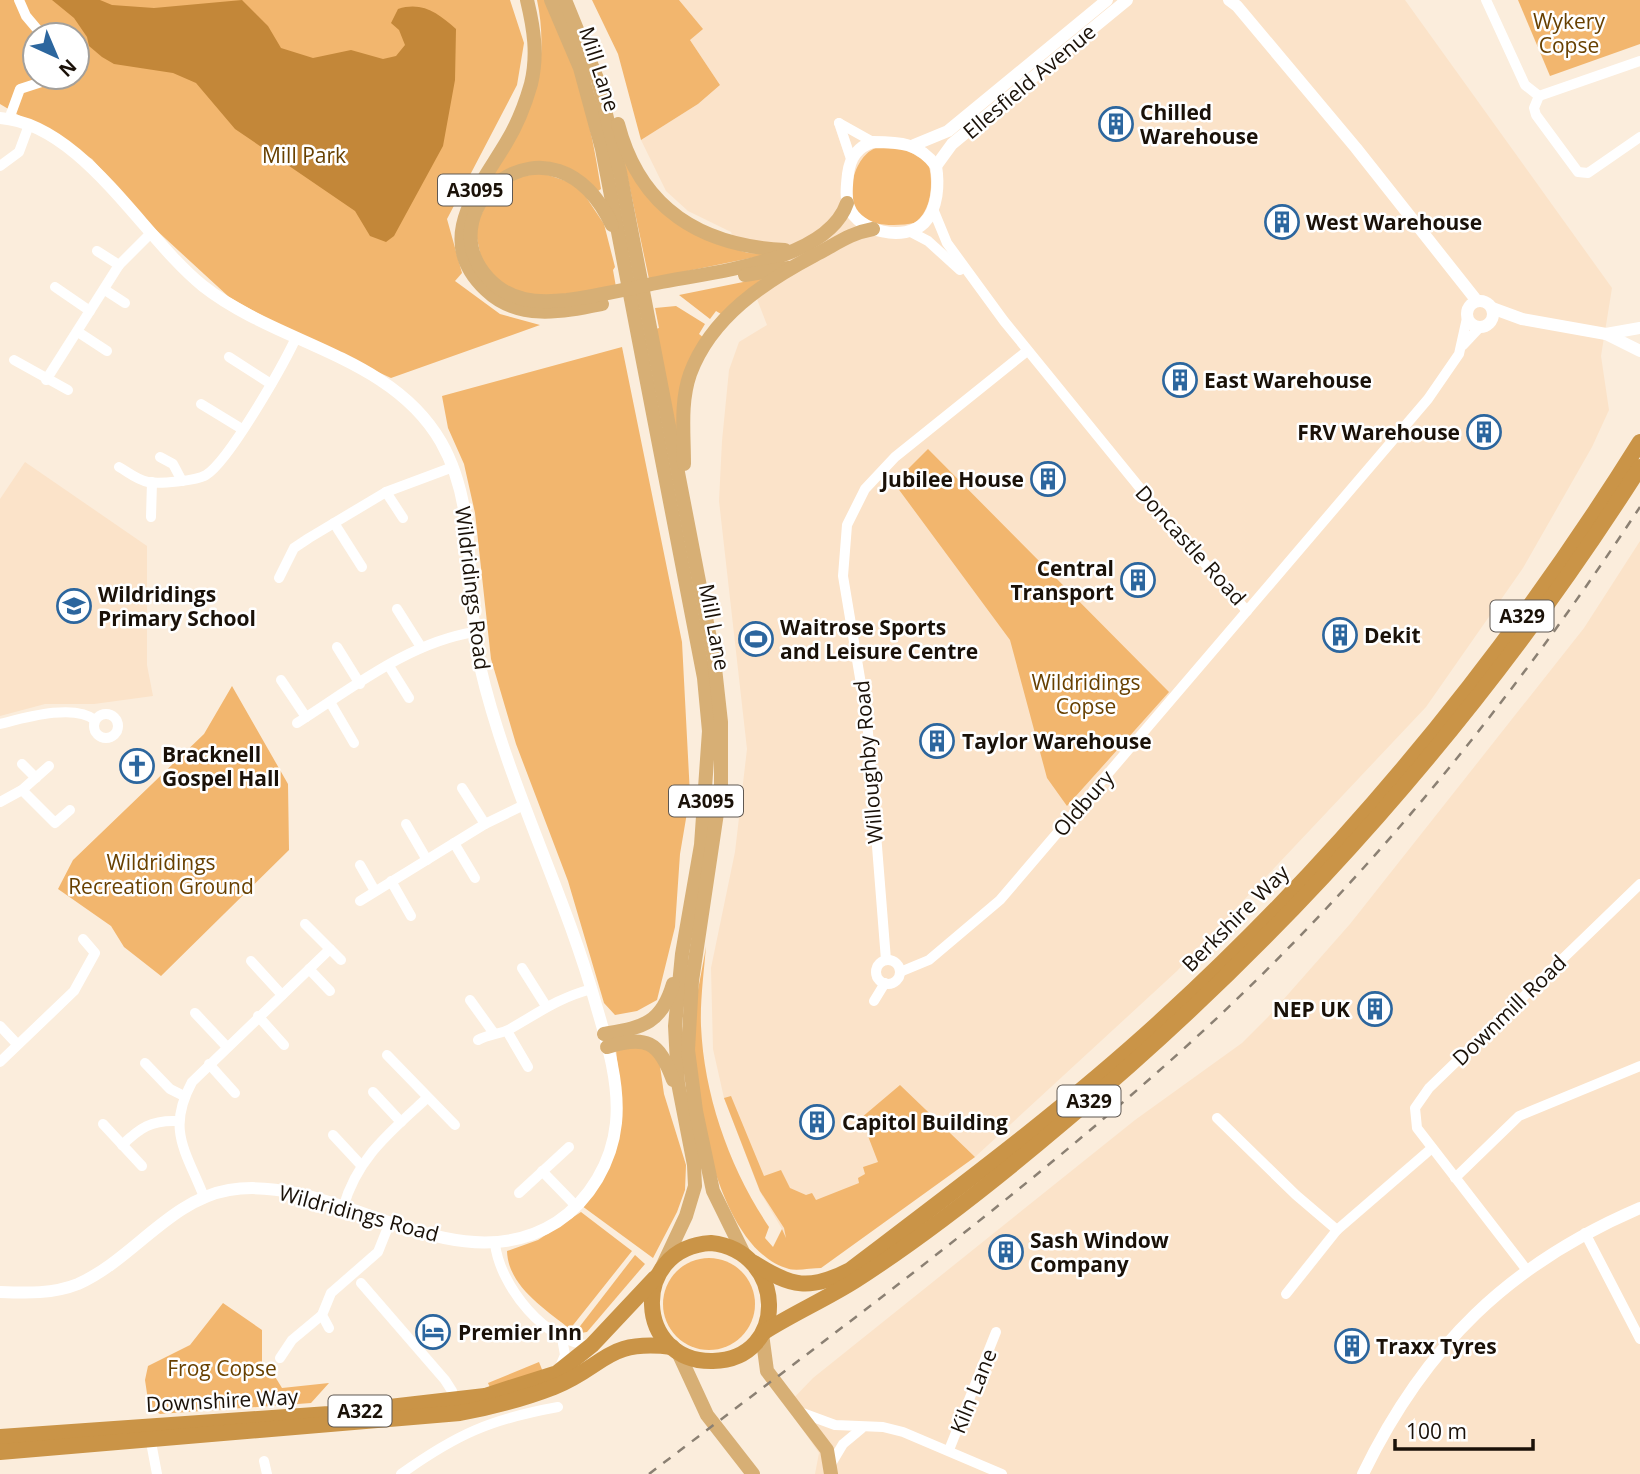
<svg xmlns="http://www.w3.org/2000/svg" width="1640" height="1474" font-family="'Open Sans',sans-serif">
	<rect width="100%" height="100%" fill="#fbeddc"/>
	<!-- built -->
	<g fill="#fbe3c9">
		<polygon points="679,0 1405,0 1612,288 1601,356 1609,410 1592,447 1523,568 1426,707 1177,971 975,1157 821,1268 790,1270 789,1248 782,1229 760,1192 724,1098 713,1049 711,968 735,852 747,749 719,501 722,441 729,370 739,342 767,325 731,232 688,211 666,191 641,140 698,104 720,85 690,40 702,28"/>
		<polygon points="25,462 147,546 147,665 153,696 94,704 45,704 0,716 0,499"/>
		<polygon points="1640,541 1640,1474 815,1474 819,1453 786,1406 813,1378 1135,1120 1242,1043 1268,1017 1350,924 1584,628"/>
	</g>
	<!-- green -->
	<g fill="#f2b66e" fill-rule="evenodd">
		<path d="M 0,0 L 510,0 L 524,43 L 517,85 L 447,219 L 462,273 L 455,281 L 500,314 L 540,325 L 391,378 L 295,334 L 229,297 L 154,228 L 92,159 L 0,104 ZM 35,35 L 77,35 L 77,77 L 35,77 Z"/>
		<path d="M 537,0 L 544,0 L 547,4 C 577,64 591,123 601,189 L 598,191 C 583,174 560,163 536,164 C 439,169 438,326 572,305 C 563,314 534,311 521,308 C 503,304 489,293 478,278 C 431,216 514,155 532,101 C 543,69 544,32 537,0 Z"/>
		<polygon points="592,0 679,0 703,29 690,40 720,85 698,104 641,140 618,54"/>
		<polygon points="1518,0 1640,0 1640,44 1550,76"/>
		<polygon points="621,146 630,166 714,243 748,253 770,254 649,279"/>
		<path d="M 879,147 L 907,150 L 928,163 C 934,181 932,212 914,223 C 900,226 872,227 861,216 C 842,198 855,152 879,147 Z"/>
		<polygon points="542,173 578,185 604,224 615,267 613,270 616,287 564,297 517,296 483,267 475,229 489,197 512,178"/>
		<polygon points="763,278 721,314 716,311 710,319 679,295"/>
		<polygon points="676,306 705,324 699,334 704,338 679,447 656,329 659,328 655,308"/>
		<polygon points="622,347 682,642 690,795 680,854 675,927 657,1000 637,1011 615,1015 604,1003 568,881 516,744 491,659 475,513 464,464 448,428 442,396"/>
		<polygon points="928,449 1169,692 1067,806 1047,778 1010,640 894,483"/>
		<polygon points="232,686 288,784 289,850 161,976 124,947 111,926 58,889 73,860 204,734"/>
		<path d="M 706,946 C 704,972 700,1000 701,1026 C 704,1096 730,1169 769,1227 L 765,1238 L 773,1247 L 782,1229 L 786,1238 L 784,1228 L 760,1191 L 724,1098 L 731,1096 L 764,1176 L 781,1170 L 790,1188 L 806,1195 L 812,1193 L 816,1200 L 859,1183 L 858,1178 L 865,1174 L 863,1167 L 878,1162 L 861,1118 L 900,1085 L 975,1157 L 821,1268 C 811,1268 798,1271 789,1269 C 717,1250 692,1094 693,1031 C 694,1003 702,973 706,946 Z"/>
		<polygon points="642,1045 659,1059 664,1094 686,1165 685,1190 677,1212 653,1258 582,1206 603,1177 620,1085 616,1050"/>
		<path d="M 581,1212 L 632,1251 L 570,1329 C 545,1309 508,1286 507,1251 L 538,1240 Z"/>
		<polygon points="635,1255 645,1264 587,1332 574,1334"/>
		<circle cx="709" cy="1304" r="46"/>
		<polygon points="223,1303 262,1330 262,1364 271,1370 282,1388 329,1383 311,1403 160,1414 149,1407 145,1380 148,1366 190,1345"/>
		<polygon points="539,1362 543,1372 491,1390 488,1383"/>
	</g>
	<!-- water -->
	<path fill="#c38739" d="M 52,0 L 100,0 L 112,5 L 154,8 L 242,0 L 268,26 L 281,48 L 313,58 L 351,50 L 383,59 L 396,56 L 405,45 L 399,30 L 391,23 L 398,9 C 423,1 439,14 456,29 L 455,80 L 443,146 L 394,236 L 386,242 L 370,236 L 355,211 L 235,129 L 196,83 L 173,73 L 114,64 L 102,57 L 89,46 L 87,37 L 74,18 Z"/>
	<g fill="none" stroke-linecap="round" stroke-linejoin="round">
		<!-- minor -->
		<g stroke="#fff" stroke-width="10">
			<polyline points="19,0 26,16 42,35"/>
			<polyline points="1486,0 1525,85 1539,96 1640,61"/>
			<polyline points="1539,96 1534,108 1536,115 1578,172 1588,173 1640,137"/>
			<polyline points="9,119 20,89 57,77"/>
			<polyline points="839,123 873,142"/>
			<polyline points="839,123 851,159"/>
			<polyline points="0,166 19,152 29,125"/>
			<polyline points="933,209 947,243 1004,321 1166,520 1247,611"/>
			<polyline points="909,231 928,241 960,270"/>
			<polyline points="97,251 119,265"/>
			<polyline points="55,287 90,311"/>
			<polyline points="105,290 125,303"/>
			<polyline points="78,332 107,351"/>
			<polyline points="1463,345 1479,328"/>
			<polyline points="229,357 271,384"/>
			<polyline points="14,360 68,390"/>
			<polyline points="46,380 119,265 150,234"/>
			<polyline points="201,404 242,429"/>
			<polyline points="160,457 173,464 182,481"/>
			<path d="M 119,467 C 128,472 137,480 148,482 C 159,484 196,481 206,475 C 229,461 282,367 295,340"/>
			<polyline points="386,492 403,518"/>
			<polyline points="151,517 152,482"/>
			<polyline points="334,523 362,567"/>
			<polyline points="279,578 294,548 309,538 386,492 453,467"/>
			<polyline points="397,609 421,647"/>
			<polyline points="337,647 360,684"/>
			<polyline points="389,666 409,698"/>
			<polyline points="281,680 306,717"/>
			<polyline points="330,702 354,743"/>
			<circle cx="106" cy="726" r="12"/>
			<path d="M 297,723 C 351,689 409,642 475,632"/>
			<path d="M 0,724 C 24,718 74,703 95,720"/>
			<polyline points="22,764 36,778"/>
			<polyline points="462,788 485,824"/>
			<polyline points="22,790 55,823 70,810"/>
			<polyline points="0,802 22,790 49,766"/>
			<polyline points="406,824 427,860"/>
			<polyline points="454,843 475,878"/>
			<polyline points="360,865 375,891"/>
			<polyline points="391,881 411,916"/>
			<polyline points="360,901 485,824 524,805"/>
			<polyline points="305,924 341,960"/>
			<polyline points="886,960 867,720 843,576 847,525 865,489 895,457 1027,351"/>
			<circle cx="888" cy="972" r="12"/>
			<polyline points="251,961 282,995"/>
			<polyline points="522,968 546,1006"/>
			<polyline points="309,969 330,991"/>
			<polyline points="900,972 929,960 1000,900 1428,399 1459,354 1467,318"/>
			<polyline points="470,1000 493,1032"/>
			<polyline points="874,1001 885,983"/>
			<polyline points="195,1013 227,1047"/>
			<polyline points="258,1016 284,1045"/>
			<polyline points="0,1026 17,1044"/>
			<polyline points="507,1031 528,1067"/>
			<path d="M 478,1040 C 489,1034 501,1034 510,1029 C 538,1013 560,997 592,989"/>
			<polyline points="387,1055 455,1125"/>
			<polyline points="0,1062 74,991 95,953 83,939"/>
			<polyline points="145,1063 170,1089 184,1096"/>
			<polyline points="209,1064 235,1093"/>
			<polyline points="373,1092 401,1122"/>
			<polyline points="1217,1118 1296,1195 1337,1230"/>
			<polyline points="103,1124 142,1166"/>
			<polyline points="333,1135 360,1164"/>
			<path d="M 122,1145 C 140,1128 151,1120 177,1121"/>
			<polyline points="542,1171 576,1206"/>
			<polyline points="1455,1178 1519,1116 1640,1066"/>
			<polyline points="519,1193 569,1147"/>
			<path d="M 204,1197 C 186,1151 166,1130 192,1082 L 330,949"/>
			<path d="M 343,1208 C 357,1158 390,1132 427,1098"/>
			<polyline points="1585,1233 1640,1339"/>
			<path d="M 495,1244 C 500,1286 546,1344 591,1345"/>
			<polyline points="1526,1269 1417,1128 1415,1108 1429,1088 1640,884"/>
			<polyline points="361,1283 445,1380 452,1391 452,1402"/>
			<polyline points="1286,1294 1337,1230 1432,1148"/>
			<polyline points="329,1328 322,1315 331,1293 378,1252 390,1222"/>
			<polyline points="280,1358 292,1340 322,1315"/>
			<polyline points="560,1367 565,1355 562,1338"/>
			<polyline points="797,1411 835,1425 883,1427 903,1432 1002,1474"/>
			<polyline points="150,1437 157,1474"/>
			<polyline points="949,1450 996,1332"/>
			<polyline points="264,1461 267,1474"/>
			<polyline points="831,1464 843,1444 861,1429"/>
			<path d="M 401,1474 C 457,1434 491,1419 558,1407"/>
		</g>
		<!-- tertiary -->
		<g stroke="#fff" stroke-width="12">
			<polyline points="1229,0 1237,6 1356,148 1477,301"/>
			<path d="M 0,118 C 82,124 143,238 203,286 C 278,345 391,355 441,442 C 480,510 464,593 480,666 C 507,783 564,890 596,1005 C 607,1042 620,1084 616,1123 C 612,1162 590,1200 557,1222 C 454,1288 336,1172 229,1190 C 170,1200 132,1260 78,1284 C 53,1294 27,1293 0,1292"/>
			<path d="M 873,142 C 900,142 919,143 936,166 C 939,184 938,209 924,223 C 905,242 858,232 849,207 C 845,198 847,184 848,174 C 850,158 857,147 873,142 Z"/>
			<polyline points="914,145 948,131 1107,0"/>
			<polyline points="936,166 952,144 1127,0"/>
			<circle cx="1480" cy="314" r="13"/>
			<polyline points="1492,308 1522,319 1606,334 1640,351"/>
			<polyline points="1606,334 1640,328"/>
			<path d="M 1363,1474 C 1425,1346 1509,1264 1640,1208"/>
		</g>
		<!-- primary -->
		<g stroke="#d7af75" stroke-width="14">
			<path d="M 527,0 C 534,29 538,55 531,84 C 525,105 517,125 506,143 C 478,190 433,240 486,290 C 518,321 562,312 602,304"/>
			<polyline points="551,0 580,68 602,149 704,678 709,731 701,845 682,954 675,1026 678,1083 694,1165 695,1186 686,1216 662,1267"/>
			<polyline points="565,0 598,81 620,172 714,659 721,722 721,786 692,981 688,1050 696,1111 713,1191 743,1252"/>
			<path d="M 618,124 C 640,209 701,246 785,250"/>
			<path d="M 612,225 C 553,101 424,207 488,278 C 510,302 537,303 567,300 C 597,296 627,289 657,283 C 711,272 827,262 847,203"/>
			<polyline points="745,275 789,268"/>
			<path d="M 684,464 C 684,433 680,403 690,374 C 711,317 764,282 815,255 C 835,245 850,233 873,229"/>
			<path d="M 604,1034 C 642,1027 661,1025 673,984"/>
			<path d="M 607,1047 C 646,1035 659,1041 673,1080"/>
			<polyline points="762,1334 767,1371 827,1450 831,1474"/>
			<polyline points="677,1350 707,1415 753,1474"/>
		</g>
		<!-- trunk -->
		<g stroke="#ca9447" stroke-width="16">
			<path d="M 711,1243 C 786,1251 790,1359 713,1361 C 635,1363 629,1248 711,1243 Z"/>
			<path d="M 754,1263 C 791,1287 810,1291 850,1270 C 958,1188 1066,1108 1166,1016 C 1349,848 1508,653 1640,442"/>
			<path d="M 764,1332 C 794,1313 826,1299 856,1280 C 929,1233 999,1177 1065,1121 C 1289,934 1484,713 1640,467"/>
			<polyline points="0,1437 329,1414 485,1396 557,1373 592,1345 655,1278"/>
			<path d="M 0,1452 L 460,1413 C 492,1407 523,1399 554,1387 C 606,1366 605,1339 672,1347"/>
		</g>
		<!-- rail -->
		<path stroke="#8b8073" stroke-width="2.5" stroke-dasharray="9 9" stroke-linecap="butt" d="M 649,1474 C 825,1340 1005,1208 1170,1061 C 1352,899 1506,710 1640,507"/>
	</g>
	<!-- icons -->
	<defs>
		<g id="building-ring" transform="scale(1.75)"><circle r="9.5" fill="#fff" stroke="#2c669e" stroke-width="1.5"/><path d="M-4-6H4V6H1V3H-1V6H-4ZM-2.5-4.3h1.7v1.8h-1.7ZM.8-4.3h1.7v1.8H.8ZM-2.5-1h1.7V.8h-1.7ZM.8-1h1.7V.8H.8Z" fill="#2c669e"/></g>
		<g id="school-ring" transform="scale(1.75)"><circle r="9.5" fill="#fff" stroke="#2c669e" stroke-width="1.5"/><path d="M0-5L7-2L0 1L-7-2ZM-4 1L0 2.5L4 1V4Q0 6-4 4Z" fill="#2c669e"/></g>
		<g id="stadium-ring" transform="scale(1.75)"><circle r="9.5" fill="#fff" stroke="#2c669e" stroke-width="1.5"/><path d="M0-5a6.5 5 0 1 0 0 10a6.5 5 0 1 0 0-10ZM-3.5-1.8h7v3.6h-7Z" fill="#2c669e"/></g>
		<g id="church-ring" transform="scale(1.75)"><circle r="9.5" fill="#fff" stroke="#2c669e" stroke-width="1.5"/><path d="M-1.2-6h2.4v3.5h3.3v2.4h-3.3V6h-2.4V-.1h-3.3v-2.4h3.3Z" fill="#2c669e"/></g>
		<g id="hotel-ring" transform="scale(1.75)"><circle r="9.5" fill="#fff" stroke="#2c669e" stroke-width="1.5"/><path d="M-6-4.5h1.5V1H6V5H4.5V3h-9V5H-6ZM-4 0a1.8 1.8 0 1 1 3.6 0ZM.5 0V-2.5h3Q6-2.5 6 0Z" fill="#2c669e"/></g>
	</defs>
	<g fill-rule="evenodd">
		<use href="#building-ring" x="1116" y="124"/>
		<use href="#building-ring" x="1282" y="222"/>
		<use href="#building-ring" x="1180" y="380"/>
		<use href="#building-ring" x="1484" y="432"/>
		<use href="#building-ring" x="1048" y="479"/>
		<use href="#building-ring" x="1138" y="580"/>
		<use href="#school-ring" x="74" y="606"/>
		<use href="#building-ring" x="1340" y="635"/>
		<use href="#stadium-ring" x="756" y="639"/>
		<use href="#building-ring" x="937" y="741"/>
		<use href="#church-ring" x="137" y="766"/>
		<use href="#building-ring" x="1375" y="1009"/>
		<use href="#building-ring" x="817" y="1122"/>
		<use href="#building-ring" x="1006" y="1252"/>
		<use href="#hotel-ring" x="433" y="1332"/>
		<use href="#building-ring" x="1352" y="1346"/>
	</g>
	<g text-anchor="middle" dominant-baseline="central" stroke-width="5" stroke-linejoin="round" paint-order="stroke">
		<!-- shield labels -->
		<g fill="#fff" stroke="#5f5852" stroke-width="2">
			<rect x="438" y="174.5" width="74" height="31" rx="5"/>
			<rect x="1490.5" y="600.5" width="63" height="31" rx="5"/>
			<rect x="669" y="785.5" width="74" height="31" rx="5"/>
			<rect x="1057.5" y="1085.5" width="63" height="31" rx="5"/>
			<rect x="328.5" y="1395.5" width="63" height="31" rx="5"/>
		</g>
		<g font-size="19" font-weight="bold" fill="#1a1108">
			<text x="475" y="190">A3095</text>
			<text x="1522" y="616">A329</text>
			<text x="706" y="801">A3095</text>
			<text x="1089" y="1101">A329</text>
			<text x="360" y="1411">A322</text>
		</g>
		<!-- park labels -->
		<g font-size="21" fill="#684000" stroke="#fff">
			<text x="1569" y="21">Wykery<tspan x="1569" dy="24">Copse</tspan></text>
			<text x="304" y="155">Mill Park</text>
			<text x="1086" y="682">Wildridings<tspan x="1086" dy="24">Copse</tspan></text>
			<text x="161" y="862">Wildridings<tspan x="161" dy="24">Recreation Ground</tspan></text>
			<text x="222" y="1368">Frog Copse</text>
		</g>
		<!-- street labels -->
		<g font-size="21" fill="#1a1108" stroke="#fff">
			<text transform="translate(600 69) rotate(72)">Mill Lane</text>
			<text transform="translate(1029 81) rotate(-40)">Ellesfield Avenue</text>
			<text transform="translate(1191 545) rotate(48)">Doncastle Road</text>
			<text transform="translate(473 588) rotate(83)">Wildridings Road</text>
			<text transform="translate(715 627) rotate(79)">Mill Lane</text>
			<text transform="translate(868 762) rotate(-95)">Willoughby Road</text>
			<text transform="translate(1083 803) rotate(-49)">Oldbury</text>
			<text transform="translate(1235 918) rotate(-45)">Berkshire Way</text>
			<text transform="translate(1509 1010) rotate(-44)">Downmill Road</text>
			<text transform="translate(359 1213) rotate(15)">Wildridings Road</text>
			<text transform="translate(973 1391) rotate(-68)">Kiln Lane</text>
			<text transform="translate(222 1400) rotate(-3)">Downshire Way</text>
		</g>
		<!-- poi labels -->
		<g font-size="21" font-weight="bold" fill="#1a1108" stroke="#fff" text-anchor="start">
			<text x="1140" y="112">Chilled<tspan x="1140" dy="24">Warehouse</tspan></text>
			<text x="1306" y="222">West Warehouse</text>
			<text x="1204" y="380">East Warehouse</text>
			<text x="1460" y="432" text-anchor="end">FRV Warehouse</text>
			<text x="1024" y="479" text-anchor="end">Jubilee House</text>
			<text x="1114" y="568" text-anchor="end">Central<tspan x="1114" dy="24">Transport</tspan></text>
			<text x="98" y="594">Wildridings<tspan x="98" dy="24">Primary School</tspan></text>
			<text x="780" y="627">Waitrose Sports<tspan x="780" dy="24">and Leisure Centre</tspan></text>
			<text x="1364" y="635">Dekit</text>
			<text x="962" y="741">Taylor Warehouse</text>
			<text x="162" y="754">Bracknell<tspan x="162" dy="24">Gospel Hall</tspan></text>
			<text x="1350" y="1009" text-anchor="end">NEP UK</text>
			<text x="842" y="1122">Capitol Building</text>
			<text x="1030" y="1240">Sash Window<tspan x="1030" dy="24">Company</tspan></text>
			<text x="458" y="1332">Premier Inn</text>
			<text x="1376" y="1346">Traxx Tyres</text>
		</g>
	</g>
	<!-- north arrow -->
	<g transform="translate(56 56) rotate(136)"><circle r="33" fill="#ffffff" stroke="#a3a09c" stroke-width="2"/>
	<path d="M0-5L12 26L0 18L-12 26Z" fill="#2c669e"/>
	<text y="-10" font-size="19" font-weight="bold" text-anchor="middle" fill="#1a1108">N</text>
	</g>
	<!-- scale -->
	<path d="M1395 1439v10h138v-10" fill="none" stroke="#1a1108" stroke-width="3.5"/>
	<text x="1406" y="1439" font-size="21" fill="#1a1108" stroke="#ffffff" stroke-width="5" paint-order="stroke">100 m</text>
</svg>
